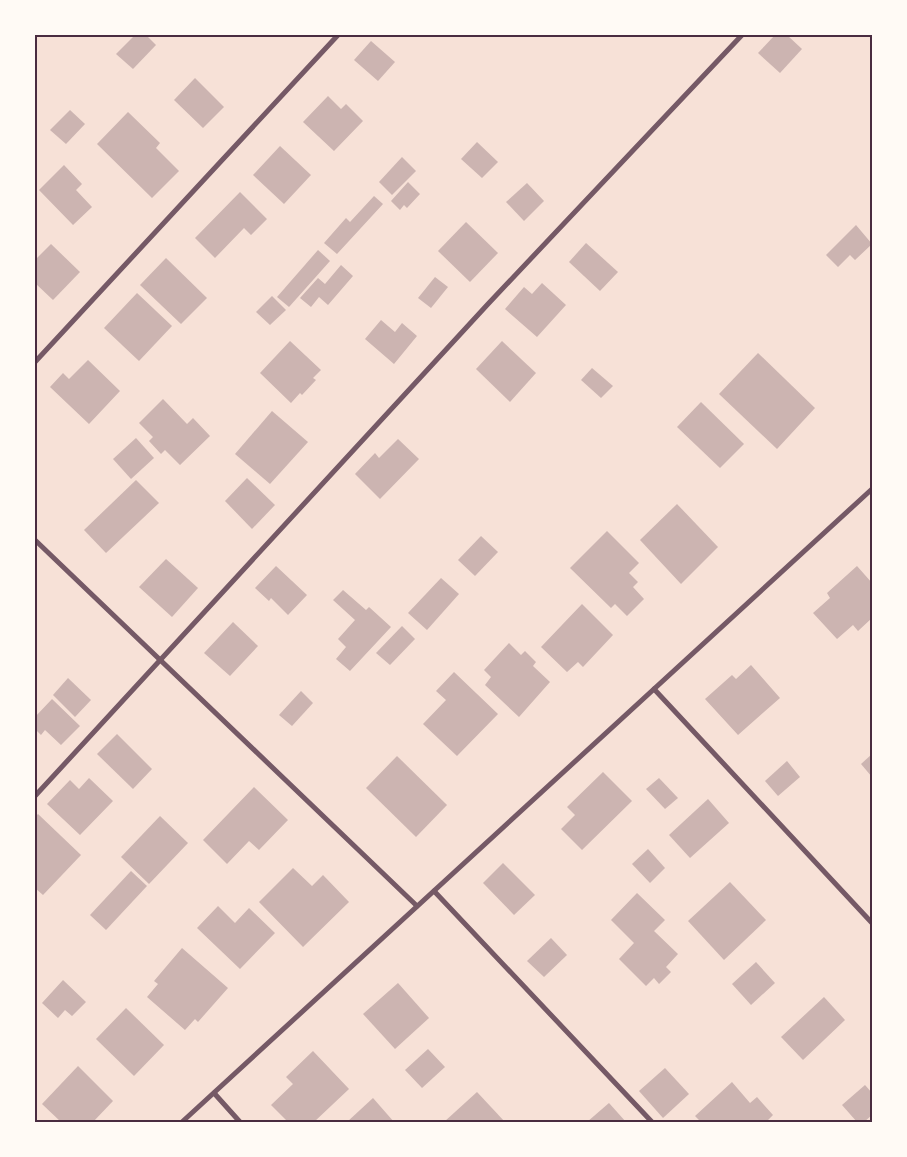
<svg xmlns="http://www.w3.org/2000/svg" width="907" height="1157" font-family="Overpass,sans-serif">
	<rect width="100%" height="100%" fill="#f7e1d7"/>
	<!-- building -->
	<g fill="#ccb4b1">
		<polygon points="135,35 146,35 156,45 133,69 116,54"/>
		<polygon points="775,35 787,35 802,49 780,73 758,53"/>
		<polygon points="371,41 395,62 378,81 354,60"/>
		<polygon points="195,78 224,107 203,128 174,100"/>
		<polygon points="328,96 341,109 346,104 363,121 334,151 303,122"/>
		<polygon points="70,110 85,124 66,144 50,130"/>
		<polygon points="128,112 160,143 156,148 179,171 152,198 97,144"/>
		<polygon points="477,142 498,162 482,178 461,159"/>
		<polygon points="280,146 311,175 284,204 253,175"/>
		<polygon points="402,157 416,171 392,195 379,182"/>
		<polygon points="64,165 82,184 76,190 92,207 73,225 39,190"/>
		<polygon points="408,182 420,194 407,208 404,205 400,210 391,201"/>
		<polygon points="527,183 544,201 524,221 506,202"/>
		<polygon points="240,192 267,219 251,235 244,228 215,258 195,238"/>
		<polygon points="374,196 383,204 337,254 324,243 346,218 350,222"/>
		<polygon points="466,222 498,253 470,282 438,251"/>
		<polygon points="856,225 872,244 855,260 850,255 838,267 826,255"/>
		<polygon points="586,243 618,272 600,291 569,262"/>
		<polygon points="51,244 80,272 53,300 35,283 35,260"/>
		<polygon points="318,250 330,261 289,307 277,297"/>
		<polygon points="166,258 207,298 181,324 140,285"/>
		<polygon points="341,265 353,276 328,305 319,297 311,307 300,298 318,278 325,284"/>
		<polygon points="435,277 448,287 431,308 418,298"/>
		<polygon points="542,283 566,305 537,337 505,309 524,287 532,294"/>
		<polygon points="137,293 172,326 139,361 104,328"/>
		<polygon points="272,296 286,310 270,325 256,312"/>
		<polygon points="381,320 395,332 402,323 417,336 394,364 365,339"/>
		<polygon points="290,341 321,370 313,378 316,380 302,395 300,393 291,403 260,373"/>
		<polygon points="502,341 536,373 510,402 476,369"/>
		<polygon points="758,353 815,408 777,449 719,394"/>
		<polygon points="88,360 120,391 89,424 50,387 63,373 69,379"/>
		<polygon points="592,368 613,386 601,398 581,380"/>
		<polygon points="163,399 187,424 193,418 210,436 180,465 165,450 161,454 149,441 153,437 139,423"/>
		<polygon points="701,402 744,444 720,468 677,427"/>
		<polygon points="272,411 308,442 270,484 235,454"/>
		<polygon points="136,438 154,458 131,479 113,459"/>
		<polygon points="398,439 419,459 380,499 355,474 375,453 379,458"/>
		<polygon points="247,478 275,505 252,529 225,501"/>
		<polygon points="136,480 159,503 106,553 84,530"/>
		<polygon points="677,504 718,547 681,584 640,540"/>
		<polygon points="607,531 639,563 629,573 638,582 633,587 644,599 627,616 615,604 611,608 570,568"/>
		<polygon points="481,536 498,552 475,576 458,560"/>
		<polygon points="166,559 198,588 172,617 139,587"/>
		<polygon points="276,566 307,595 288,615 271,598 269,601 255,588"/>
		<polygon points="857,566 872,583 872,618 858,631 853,625 837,639 813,613 830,598 827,593"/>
		<polygon points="441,578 459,594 427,630 408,613"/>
		<polygon points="343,590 366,610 369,607 391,627 350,671 336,659 346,647 338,639 355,620 333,600"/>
		<polygon points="582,604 613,635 583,667 578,662 567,672 541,647"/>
		<polygon points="233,622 258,646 230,676 204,653"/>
		<polygon points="402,626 415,639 390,665 376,653"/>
		<polygon points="509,643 521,655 525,651 536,662 533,666 550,682 519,717 485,685 491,677 484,670"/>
		<polygon points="751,665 780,698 738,735 705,699 732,675 736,679"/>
		<polygon points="454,672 498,714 457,756 423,724 446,700 436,691"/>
		<polygon points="68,678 91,700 75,717 53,695"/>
		<polygon points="301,691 313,703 292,726 279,715"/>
		<polygon points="52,699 80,726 61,745 45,730 41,735 35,729 35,717"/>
		<polygon points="117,734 152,769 133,789 97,754"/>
		<polygon points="872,754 872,777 861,764"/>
		<polygon points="397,756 447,805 416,837 366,788"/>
		<polygon points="787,761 800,777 778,796 765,781"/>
		<polygon points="603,772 632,801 582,850 561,829 575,815 567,807"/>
		<polygon points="89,778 113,801 80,835 47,804 70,780 79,789"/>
		<polygon points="659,778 678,798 665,809 646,789"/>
		<polygon points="254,787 288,820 259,850 249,841 227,864 203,840"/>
		<polygon points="708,799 729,823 690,858 669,835"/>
		<polygon points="38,814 81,855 43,895 35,888 35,817"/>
		<polygon points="160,816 188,843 149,884 121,857"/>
		<polygon points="648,849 665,868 650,883 632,864"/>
		<polygon points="503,863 535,895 514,915 483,883"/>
		<polygon points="293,868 312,886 323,875 349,902 303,947 259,902"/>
		<polygon points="131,871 147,886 106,930 90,915"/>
		<polygon points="730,882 766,920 724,960 688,921"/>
		<polygon points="637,893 665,920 654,931 678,954 666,967 671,972 659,984 654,978 646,986 619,959 634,943 611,920"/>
		<polygon points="218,906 235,923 249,908 275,933 240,969 197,928"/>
		<polygon points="551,938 567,955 544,977 527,961"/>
		<polygon points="182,948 228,988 198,1022 195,1019 185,1030 147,997 158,984 154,981"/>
		<polygon points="756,962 775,983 751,1005 732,984"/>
		<polygon points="63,980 86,1002 72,1016 65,1010 58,1018 42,1003"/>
		<polygon points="398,983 429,1018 395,1049 363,1014"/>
		<polygon points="824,997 845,1020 803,1060 781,1037"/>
		<polygon points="126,1008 164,1045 134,1076 96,1039"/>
		<polygon points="428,1049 445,1067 422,1088 405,1070"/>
		<polygon points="313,1051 349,1089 314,1122 288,1122 271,1105 293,1084 286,1077"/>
		<polygon points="78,1066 113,1101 93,1122 61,1122 42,1104"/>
		<polygon points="665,1068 689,1094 663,1118 639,1091"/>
		<polygon points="732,1082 750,1103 757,1097 773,1115 766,1122 701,1122 695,1116"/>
		<polygon points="865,1085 872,1093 872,1115 864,1122 857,1122 842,1105"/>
		<polygon points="477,1092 505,1122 444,1122"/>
		<polygon points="373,1098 394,1122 347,1122"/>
		<polygon points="609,1103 626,1122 587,1122"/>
	</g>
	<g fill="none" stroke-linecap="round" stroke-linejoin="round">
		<!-- minor -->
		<g stroke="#755966" stroke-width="5">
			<polyline points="35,362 338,35"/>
			<polyline points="35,540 417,906"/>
			<polyline points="654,689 872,923"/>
			<polyline points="35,796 488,304 742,35"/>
			<polyline points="434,891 652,1122"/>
			<polyline points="214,1093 240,1122"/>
			<polyline points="182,1122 872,489"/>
		</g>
	</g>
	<!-- border -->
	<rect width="907" height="1157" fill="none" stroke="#fffaf5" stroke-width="72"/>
	<rect x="36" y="36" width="835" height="1085" fill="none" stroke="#4a2c40" stroke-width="2"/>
</svg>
